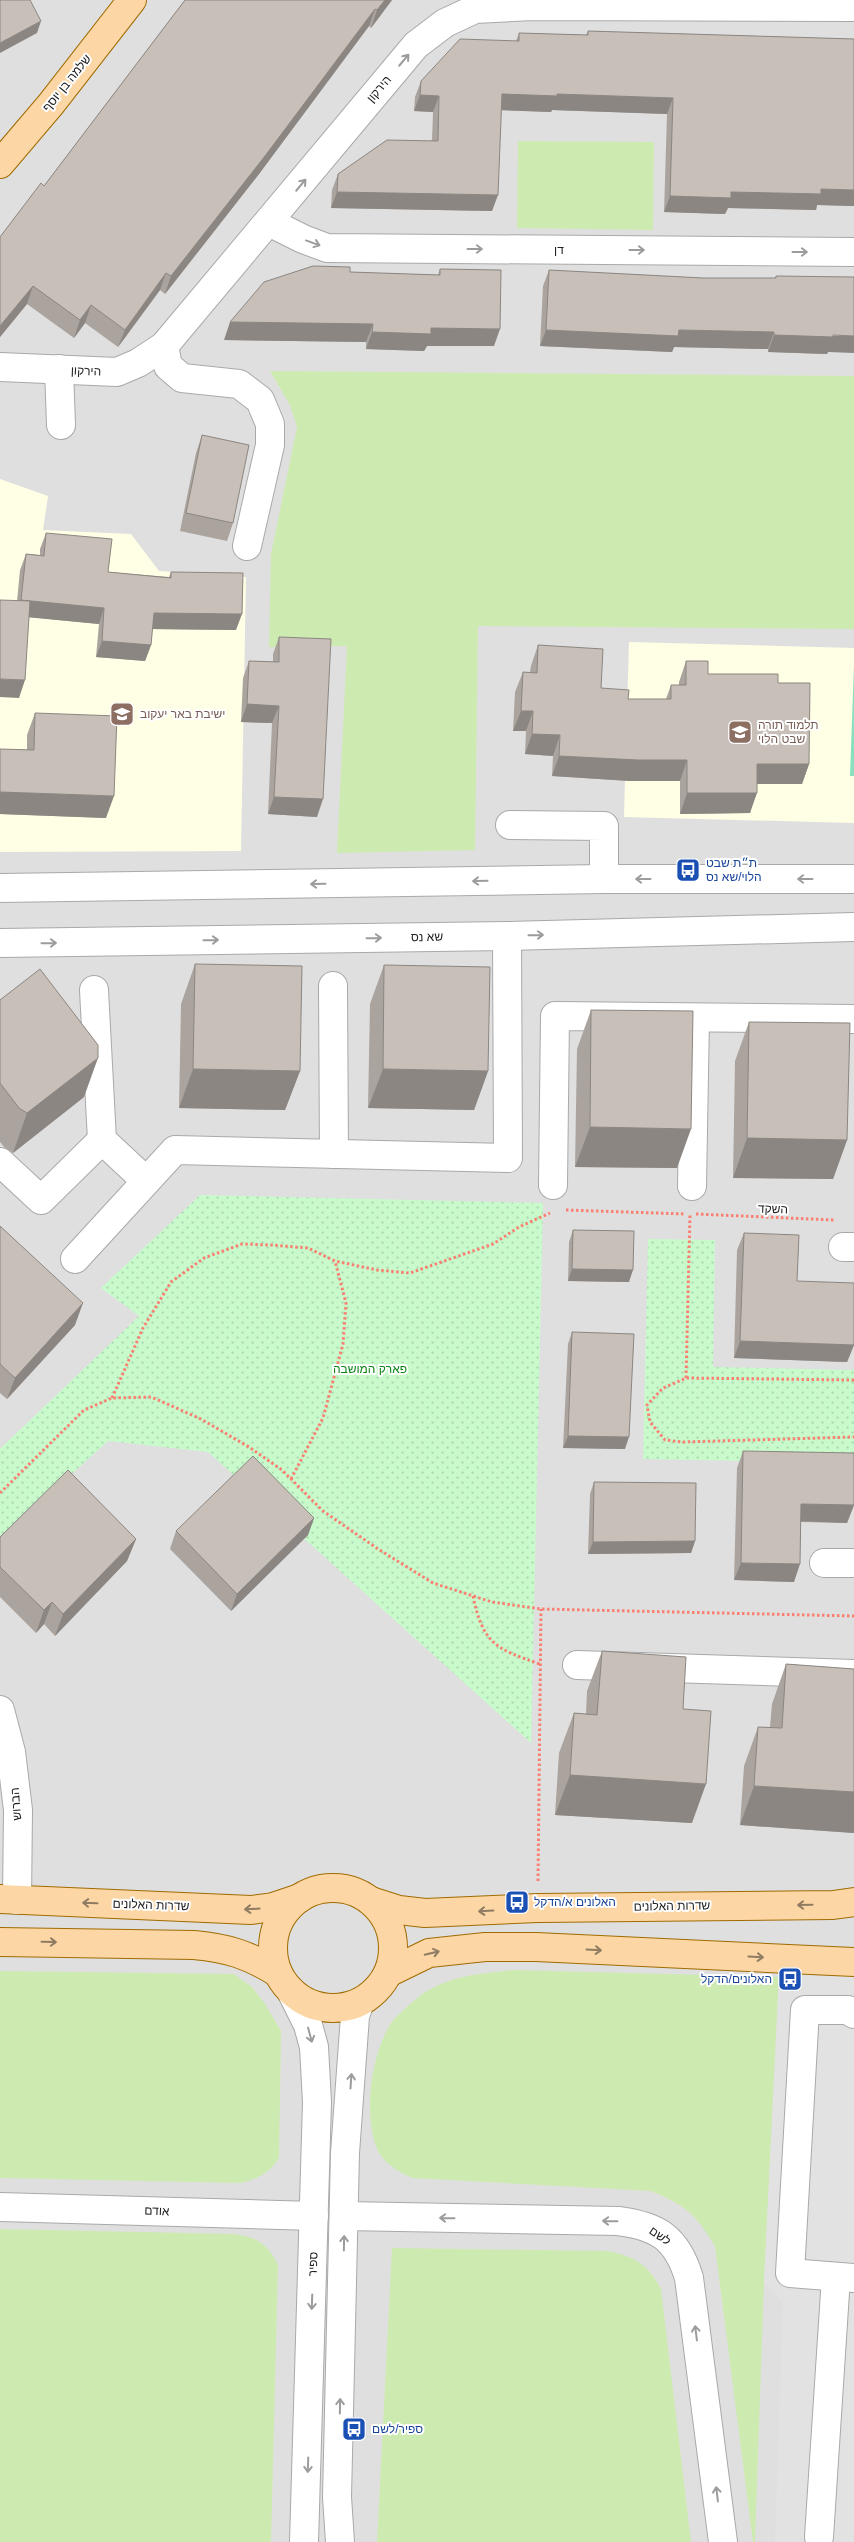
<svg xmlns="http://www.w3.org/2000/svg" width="854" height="2542" font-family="Helvetica,Heebo,sans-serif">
	<defs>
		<pattern id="park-dots" width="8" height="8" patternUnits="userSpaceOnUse" patternTransform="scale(1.25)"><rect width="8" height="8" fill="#c8facc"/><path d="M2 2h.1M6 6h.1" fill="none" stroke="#acd6af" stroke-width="1.8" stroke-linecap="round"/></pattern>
	</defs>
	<rect width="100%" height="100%" fill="#f2efe9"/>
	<!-- residential -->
	<rect fill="#e0dfdf" x="0" y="0" width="854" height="2542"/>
	<!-- education -->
	<g fill="#ffffe5">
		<polygon points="0,479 48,496 43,530 131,534 159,571 246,577 241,851 0,852"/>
		<polygon points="629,642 854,648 854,823 624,817"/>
	</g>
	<!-- grass -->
	<g fill="#cdebb0">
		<polygon points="518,141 654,142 653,230 517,228"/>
		<polygon points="270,371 854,376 854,629 478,626 475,850 337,853 347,646 269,647 271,554 297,427 290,405"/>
		<path d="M 513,1970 L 779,1977 L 764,2283 L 755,2542 L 753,2542 L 715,2246 C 695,2213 686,2206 651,2191 L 412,2178 C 399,2172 383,2163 377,2149 C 363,2114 371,2054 391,2023 C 397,2015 408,2006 416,1999 C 444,1976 479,1974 513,1970 Z"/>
		<path d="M 0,1971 L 234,1974 L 252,1987 L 265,2004 L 281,2031 L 279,2158 C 269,2174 258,2178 241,2183 L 0,2178 Z"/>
		<path d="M 0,2229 L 235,2234 C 259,2238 267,2244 278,2265 L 271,2542 L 0,2542 Z"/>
		<path d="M 392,2248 L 607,2251 C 632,2255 649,2265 661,2289 L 691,2542 L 377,2542 Z"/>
	</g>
	<!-- park -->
	<g fill="url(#park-dots)">
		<polygon points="200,1195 543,1203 531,1743 208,1452 108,1441 0,1539 0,1449 139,1316 101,1288"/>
		<polygon points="648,1239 715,1240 713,1367 854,1370 854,1463 643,1459"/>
	</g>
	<!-- pitch -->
	<polygon fill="#88e0be" points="854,665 854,776 850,776"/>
	<!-- parking -->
	<polygon fill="#e2e2e2" points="850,1975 854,1976 854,2542 775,2542 783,2302 764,2283 779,1977"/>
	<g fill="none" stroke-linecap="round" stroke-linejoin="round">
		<!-- minor casing -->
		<g stroke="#a9a9a9" stroke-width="30">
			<g id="minor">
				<polyline points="269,222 303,239 327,248 854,252"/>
				<polyline points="164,346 168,366 182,378 239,384 260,400 270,424 270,445 247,546"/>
				<polyline points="0,367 117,372 138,363 164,346 416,45 445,23 475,9 532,6 854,7"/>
				<polyline points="59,369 61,425"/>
				<polyline points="510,825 604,826 604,879"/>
				<polyline points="0,888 604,879 854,879"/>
				<polyline points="0,943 507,936 854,927"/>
				<polyline points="333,986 334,1154"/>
				<polyline points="94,990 102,1140"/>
				<polyline points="0,1162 41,1200 102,1140 146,1181"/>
				<polyline points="553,1185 555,1016 854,1019"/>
				<polyline points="692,1186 695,1018"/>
				<polyline points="843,1247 854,1247"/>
				<polyline points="75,1259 175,1150 508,1158 507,936"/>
				<polyline points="824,1563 854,1563"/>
				<polyline points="577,1665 854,1674"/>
				<polyline points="0,1710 11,1752 18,1810 17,1900"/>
				<polyline points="291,1991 308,2025 314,2047 317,2102 304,2542"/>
				<polyline points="854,2014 848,2010 805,2010 790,2273 854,2278"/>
				<polyline points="0,2207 314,2216"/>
				<path d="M 344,2216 L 618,2221 C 658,2226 677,2238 689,2278 L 723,2542"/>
				<polyline points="819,2537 836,2277"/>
				<polyline points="340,2542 337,2497 345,2153 355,2016 360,2002"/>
			</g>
		</g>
		<!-- major casing -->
		<g stroke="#a06b00" stroke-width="30">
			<g id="major">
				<polyline points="0,164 51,104 132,0"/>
				<circle cx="333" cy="1948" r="60"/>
				<polyline points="0,1899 251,1910 273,1907 300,1898"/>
				<polyline points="371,1901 399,1910 425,1913 538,1908 833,1905 854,1902"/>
				<path d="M 0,1942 L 194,1945 C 228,1948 249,1955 278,1973"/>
				<polyline points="388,1973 429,1953 485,1947 536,1947 854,1962"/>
			</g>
		</g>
		<!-- path -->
		<g stroke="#fa8072" stroke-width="3" stroke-dasharray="2.5 2.5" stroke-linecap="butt">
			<polyline points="566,1210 685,1214"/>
			<polyline points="696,1214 834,1220"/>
			<polyline points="686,1378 690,1214"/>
			<polyline points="854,1380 686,1378 663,1388 647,1405 650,1422 665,1440 683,1442 854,1437"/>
			<polyline points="112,1398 143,1328 171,1282 204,1258 242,1244 271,1245 308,1248 335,1261 377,1270 410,1273 493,1244 519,1227 550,1213"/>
			<polyline points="291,1479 323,1418 343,1344 346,1303 335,1261"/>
			<polyline points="0,1493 84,1410 112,1398 151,1397 199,1418 249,1447 282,1470 323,1511 378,1549 433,1583 492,1602 541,1609 854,1616"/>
			<path d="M 473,1596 C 483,1644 496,1649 540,1664"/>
			<polyline points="538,1881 541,1609"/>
		</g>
		<!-- minor -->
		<use href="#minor" stroke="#fff" stroke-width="28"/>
		<!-- major -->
		<use href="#major" stroke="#fcd6a4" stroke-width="28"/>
	</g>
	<!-- wall -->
	<g fill="#aba49e">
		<polygon points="185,0 392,0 371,28 369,26 259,174 165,294 160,290 118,347 85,323 74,338 27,304 0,337 0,237 44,186"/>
		<polygon points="588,31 854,39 854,206 817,205 816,210 728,208 725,214 664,212 667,114 552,110 551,112 501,110 492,211 331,208 332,190 338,174 432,140 433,112 414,111 415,97 421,81 516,41 519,33 586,35"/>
		<polygon points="440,269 494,346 427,346 424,351 366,349 366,342 224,340 350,272 438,275"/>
		<polygon points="549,270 703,278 775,278 776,276 828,352 827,354 768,352 768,349 674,347 672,352 540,346 543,286"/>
		<polygon points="202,435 233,523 227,541 180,531 196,453"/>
		<polygon points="46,533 108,572 169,577 171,572 236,630 152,629 151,645 145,661 96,657 99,624 29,617 19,698 17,601 20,570 26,554 40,555 40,549"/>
		<polygon points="279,637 317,817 268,814 272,723 241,722 243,678 249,661 273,662 273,654"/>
		<polygon points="538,645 601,688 628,699 666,699 671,685 679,685 679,682 686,661 708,674 778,683 809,764 802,784 757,784 750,813 680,814 680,781 630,781 552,776 553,756 525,754 526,731 513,731 515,692 523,672 530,672 531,666"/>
		<polygon points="35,713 106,818 0,814 0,749 27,750 27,735"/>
		<polygon points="195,964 300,1071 285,1110 179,1108 181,1004"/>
		<polygon points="384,965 488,1071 474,1110 368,1108 370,1004"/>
		<polygon points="0,1000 84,1097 13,1153 4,1147 0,1142"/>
		<polygon points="591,1010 677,1168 575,1167 577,1049"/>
		<polygon points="749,1022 847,1140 833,1179 733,1178 735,1061"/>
		<polygon points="0,1226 75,1325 7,1399 0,1393"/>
		<polygon points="573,1230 629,1282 568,1281 569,1242"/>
		<polygon points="744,1233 797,1281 854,1345 847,1362 734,1358 737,1250"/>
		<polygon points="572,1332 625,1449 563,1448 568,1344"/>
		<polygon points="743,1451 854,1505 847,1523 801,1522 794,1582 734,1580 737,1468"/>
		<polygon points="594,1482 695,1541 691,1553 588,1554 590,1494"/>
		<polygon points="314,1518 308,1535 231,1611 170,1549 176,1531"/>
		<polygon points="0,1537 136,1539 127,1561 55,1636 44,1624 36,1633 0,1597"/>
		<polygon points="602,1651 683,1709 692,1823 555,1815 559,1753 574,1713 586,1714 587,1691"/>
		<polygon points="786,1664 854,1669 854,1833 740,1825 744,1766 758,1727 770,1727 772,1704"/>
	</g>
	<!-- shaded-wall -->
	<g fill="#8b8681">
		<polygon points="385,0 392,0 371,28 377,10"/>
		<polygon points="375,9 369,26 259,174 165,294 171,276"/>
		<polygon points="41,21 37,33 0,53 0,43"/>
		<polygon points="502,94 557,94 673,98 667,114 552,110 551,112 496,110"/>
		<polygon points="420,95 439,96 433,112 414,111"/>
		<polygon points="821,189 854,190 854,206 817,205 816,210 728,208 725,214 664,212 670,196 731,192"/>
		<polygon points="337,192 498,195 492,211 331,208"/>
		<polygon points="166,273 160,290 118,347 125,330"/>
		<polygon points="33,286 27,304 0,337 0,326"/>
		<polygon points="91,305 85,323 74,338 80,320"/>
		<polygon points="230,322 373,324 366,342 224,340"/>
		<polygon points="431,328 500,329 494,346 427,346 424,351 366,349 372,332"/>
		<polygon points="546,330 679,330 774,332 768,349 674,347 672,352 540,346"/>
		<polygon points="774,335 854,336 854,353 828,352 827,354 768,352"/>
		<polygon points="21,600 104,608 99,624 15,616"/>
		<polygon points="154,613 242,614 236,630 148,629"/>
		<polygon points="102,641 151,645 145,661 96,657"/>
		<polygon points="0,679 25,680 19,698 0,697"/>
		<polygon points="247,704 279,706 272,723 241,722"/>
		<polygon points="521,711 533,711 526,731 513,731"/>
		<polygon points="532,734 560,735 553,756 525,754"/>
		<polygon points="559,756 687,760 680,781 630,781 552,776"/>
		<polygon points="757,764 809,764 802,784 750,784"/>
		<polygon points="0,792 114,796 106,818 0,814"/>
		<polygon points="687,793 757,793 750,813 680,814"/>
		<polygon points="274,797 323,799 317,817 268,814"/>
		<polygon points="98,1058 84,1097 13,1153 27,1113"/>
		<polygon points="193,1069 300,1071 285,1110 179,1108"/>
		<polygon points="383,1069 488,1071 474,1110 368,1108"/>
		<polygon points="590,1127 691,1129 677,1168 575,1167"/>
		<polygon points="747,1138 847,1140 833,1179 733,1178"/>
		<polygon points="572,1269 633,1270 629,1282 568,1281"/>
		<polygon points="83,1303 75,1325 7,1399 15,1378"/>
		<polygon points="740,1341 854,1345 847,1362 734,1358"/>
		<polygon points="568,1436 629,1437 625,1449 563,1448"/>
		<polygon points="801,1504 854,1505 847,1523 795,1521"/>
		<polygon points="314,1518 308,1535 231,1611 237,1594"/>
		<polygon points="136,1539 127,1561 55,1636 63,1614"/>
		<polygon points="695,1541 691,1553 588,1554 593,1542"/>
		<polygon points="741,1563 800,1564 794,1582 734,1580"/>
		<polygon points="52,1602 44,1624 36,1633 44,1610"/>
		<polygon points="570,1775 706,1784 692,1823 555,1815"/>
		<polygon points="754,1786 854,1792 854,1833 740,1825"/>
	</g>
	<!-- building -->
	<g fill="#c7bfb8" stroke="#8b8681">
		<polygon points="0,0 30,0 41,21 0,43"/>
		<polygon points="185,0 385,0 377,10 375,9 265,156 171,276 166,273 125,330 91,305 80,320 33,286 0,326 0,237 41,183 44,186"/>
		<polygon points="588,31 854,39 854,190 821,189 821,194 731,192 731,198 670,196 673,98 557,94 557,96 502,94 498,195 337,192 338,174 387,140 438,141 439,96 420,95 421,81 460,39 519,41 519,33 588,35"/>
		<polygon points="313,266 350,267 350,272 440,275 440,269 501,270 500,329 431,328 431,334 372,332 373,324 230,322 264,282"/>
		<polygon points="549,270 703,278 776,278 776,276 854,277 854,336 833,335 833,337 774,335 774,332 679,330 678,336 546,330"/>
		<polygon points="202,435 249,445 233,523 186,513"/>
		<polygon points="46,533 112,539 108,572 171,578 171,572 243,573 242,614 154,613 151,645 102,641 104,608 21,600 26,554 44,556"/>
		<polygon points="0,600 30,601 25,680 0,679"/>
		<polygon points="279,637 331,639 323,799 274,797 279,706 247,704 249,661 279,662"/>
		<polygon points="538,645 603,649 601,688 629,690 628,699 671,699 671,685 686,685 686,661 708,661 708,674 778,674 778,683 810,683 809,764 757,764 757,793 687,793 687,760 638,760 559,756 560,735 532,734 533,711 521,711 523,672 537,673"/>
		<polygon points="35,713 117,716 114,796 0,792 0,749 34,750"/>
		<polygon points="195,964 302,966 300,1071 193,1069"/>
		<polygon points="384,965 490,967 488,1071 383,1069"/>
		<polygon points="40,969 98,1045 98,1058 27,1113 19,1108 0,1083 0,1000"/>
		<polygon points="591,1010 693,1011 691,1129 590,1127"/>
		<polygon points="749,1022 850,1023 847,1140 747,1138"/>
		<polygon points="0,1226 83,1303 15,1378 0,1364"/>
		<polygon points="573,1230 634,1231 633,1270 572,1269"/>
		<polygon points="744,1233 799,1235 797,1281 854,1283 854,1345 740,1341"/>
		<polygon points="572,1332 634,1334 629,1437 568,1436"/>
		<polygon points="743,1451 854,1453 854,1505 801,1504 800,1564 741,1563"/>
		<polygon points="253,1456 314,1518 237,1594 176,1531"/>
		<polygon points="68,1470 136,1539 63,1614 52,1602 44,1610 0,1567 0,1537"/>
		<polygon points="594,1482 696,1483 695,1541 593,1542"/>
		<polygon points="602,1651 686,1657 683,1709 711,1711 706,1784 570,1775 574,1713 597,1715"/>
		<polygon points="786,1664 854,1669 854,1792 754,1786 758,1727 782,1728"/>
	</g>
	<!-- one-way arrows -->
	<defs><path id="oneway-shaft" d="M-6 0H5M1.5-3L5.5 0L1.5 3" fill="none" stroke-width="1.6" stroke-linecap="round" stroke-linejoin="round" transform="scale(1.25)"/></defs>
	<g stroke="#9c9c9c">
		<use href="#oneway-shaft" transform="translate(404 60) rotate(-50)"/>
		<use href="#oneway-shaft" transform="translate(301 185) rotate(-50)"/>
		<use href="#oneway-shaft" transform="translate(313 243) rotate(20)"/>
		<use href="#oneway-shaft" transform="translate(475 249)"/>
		<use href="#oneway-shaft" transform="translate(637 250)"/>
		<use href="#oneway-shaft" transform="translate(800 252)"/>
		<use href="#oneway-shaft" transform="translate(643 879) rotate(180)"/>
		<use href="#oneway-shaft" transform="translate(805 879) rotate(180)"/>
		<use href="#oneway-shaft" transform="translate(480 881) rotate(179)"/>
		<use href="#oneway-shaft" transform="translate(318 884) rotate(179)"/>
		<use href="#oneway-shaft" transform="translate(536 935) rotate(-1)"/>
		<use href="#oneway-shaft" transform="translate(374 938) rotate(-1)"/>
		<use href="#oneway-shaft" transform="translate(211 940) rotate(-1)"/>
		<use href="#oneway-shaft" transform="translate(49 943) rotate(-1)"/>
		<use href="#oneway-shaft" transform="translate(310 2035) rotate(75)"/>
		<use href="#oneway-shaft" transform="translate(351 2081) rotate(-86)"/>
		<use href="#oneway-shaft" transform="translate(447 2218) rotate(-179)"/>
		<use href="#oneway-shaft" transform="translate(610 2221) rotate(-179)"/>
		<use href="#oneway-shaft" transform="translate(344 2243) rotate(-89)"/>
		<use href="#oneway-shaft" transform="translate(312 2302) rotate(92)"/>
		<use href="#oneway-shaft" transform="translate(696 2333) rotate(-97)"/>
		<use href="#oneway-shaft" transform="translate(340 2406) rotate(-89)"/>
		<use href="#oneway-shaft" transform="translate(308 2465) rotate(92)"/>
		<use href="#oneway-shaft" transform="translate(717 2494) rotate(-97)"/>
	</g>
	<g stroke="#8f7c63">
		<use href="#oneway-shaft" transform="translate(90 1903) rotate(-178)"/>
		<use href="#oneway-shaft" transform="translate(805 1905) rotate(179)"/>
		<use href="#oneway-shaft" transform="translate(252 1909) rotate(177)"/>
		<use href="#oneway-shaft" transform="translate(486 1911) rotate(177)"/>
		<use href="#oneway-shaft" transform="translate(49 1942) rotate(1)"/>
		<use href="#oneway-shaft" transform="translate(594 1950) rotate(3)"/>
		<use href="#oneway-shaft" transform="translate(432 1953) rotate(-13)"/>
		<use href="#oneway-shaft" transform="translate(756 1957) rotate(3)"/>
	</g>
	<!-- icons -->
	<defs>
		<g id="school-square" transform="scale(1.25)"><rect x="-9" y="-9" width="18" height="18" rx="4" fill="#8d6e63" stroke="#fff"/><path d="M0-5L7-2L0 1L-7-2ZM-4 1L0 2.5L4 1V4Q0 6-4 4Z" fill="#fff"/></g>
		<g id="bus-square" transform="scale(1.25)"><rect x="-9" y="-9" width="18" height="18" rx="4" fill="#1a4fb4" stroke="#fff"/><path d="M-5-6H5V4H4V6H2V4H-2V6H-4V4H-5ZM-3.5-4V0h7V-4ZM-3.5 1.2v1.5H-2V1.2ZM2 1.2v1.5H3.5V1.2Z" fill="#fff"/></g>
	</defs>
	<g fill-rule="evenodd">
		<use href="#school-square" x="122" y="714"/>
		<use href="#school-square" x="740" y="732"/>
		<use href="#bus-square" x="688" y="870"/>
		<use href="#bus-square" x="517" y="1902"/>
		<use href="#bus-square" x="790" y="1979"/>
		<use href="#bus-square" x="354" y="2429"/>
	</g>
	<g text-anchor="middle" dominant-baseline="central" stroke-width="4" stroke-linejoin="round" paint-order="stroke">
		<!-- street labels -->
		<g font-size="12" fill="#222" stroke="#fff">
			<text transform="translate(67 83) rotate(-51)">שלמה בן יוסף</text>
			<text transform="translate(379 89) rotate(-50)">הירקון</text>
			<text x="559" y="250">דן</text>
			<text transform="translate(86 371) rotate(2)">הירקון</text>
			<text transform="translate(427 937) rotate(-1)">שא נס</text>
			<text transform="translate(773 1209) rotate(2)">השקד</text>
			<text transform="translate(16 1804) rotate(-94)">הברוש</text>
			<text transform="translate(151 1905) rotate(2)">שדרות האלונים</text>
			<text transform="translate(672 1906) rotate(-1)">שדרות האלונים</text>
			<text transform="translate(157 2211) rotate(2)">אודם</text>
			<text transform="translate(660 2236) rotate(34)">לשם</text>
			<text transform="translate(313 2264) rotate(-88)">ספיר</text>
		</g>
		<!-- education labels -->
		<g font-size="12" fill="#785e54" stroke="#fff" text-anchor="start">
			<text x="140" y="714">ישיבת באר יעקוב</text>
			<text x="758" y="725">תלמוד תורה<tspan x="758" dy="14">שבט הלוי</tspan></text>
		</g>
		<!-- transit labels -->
		<g font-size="12" fill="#164399" stroke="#fff" text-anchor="start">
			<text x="706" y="863">ת״ת שבט<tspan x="706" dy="14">הלוי/שא נס</tspan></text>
			<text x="534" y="1902">האלונים א/הדקל</text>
			<text x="772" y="1979" text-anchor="end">האלונים/הדקל</text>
			<text x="372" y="2429">ספיר/לשם</text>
		</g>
		<!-- park labels -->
		<g font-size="12" fill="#0c8416" stroke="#fff">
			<text x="370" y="1369">פארק המושבה</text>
		</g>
	</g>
</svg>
